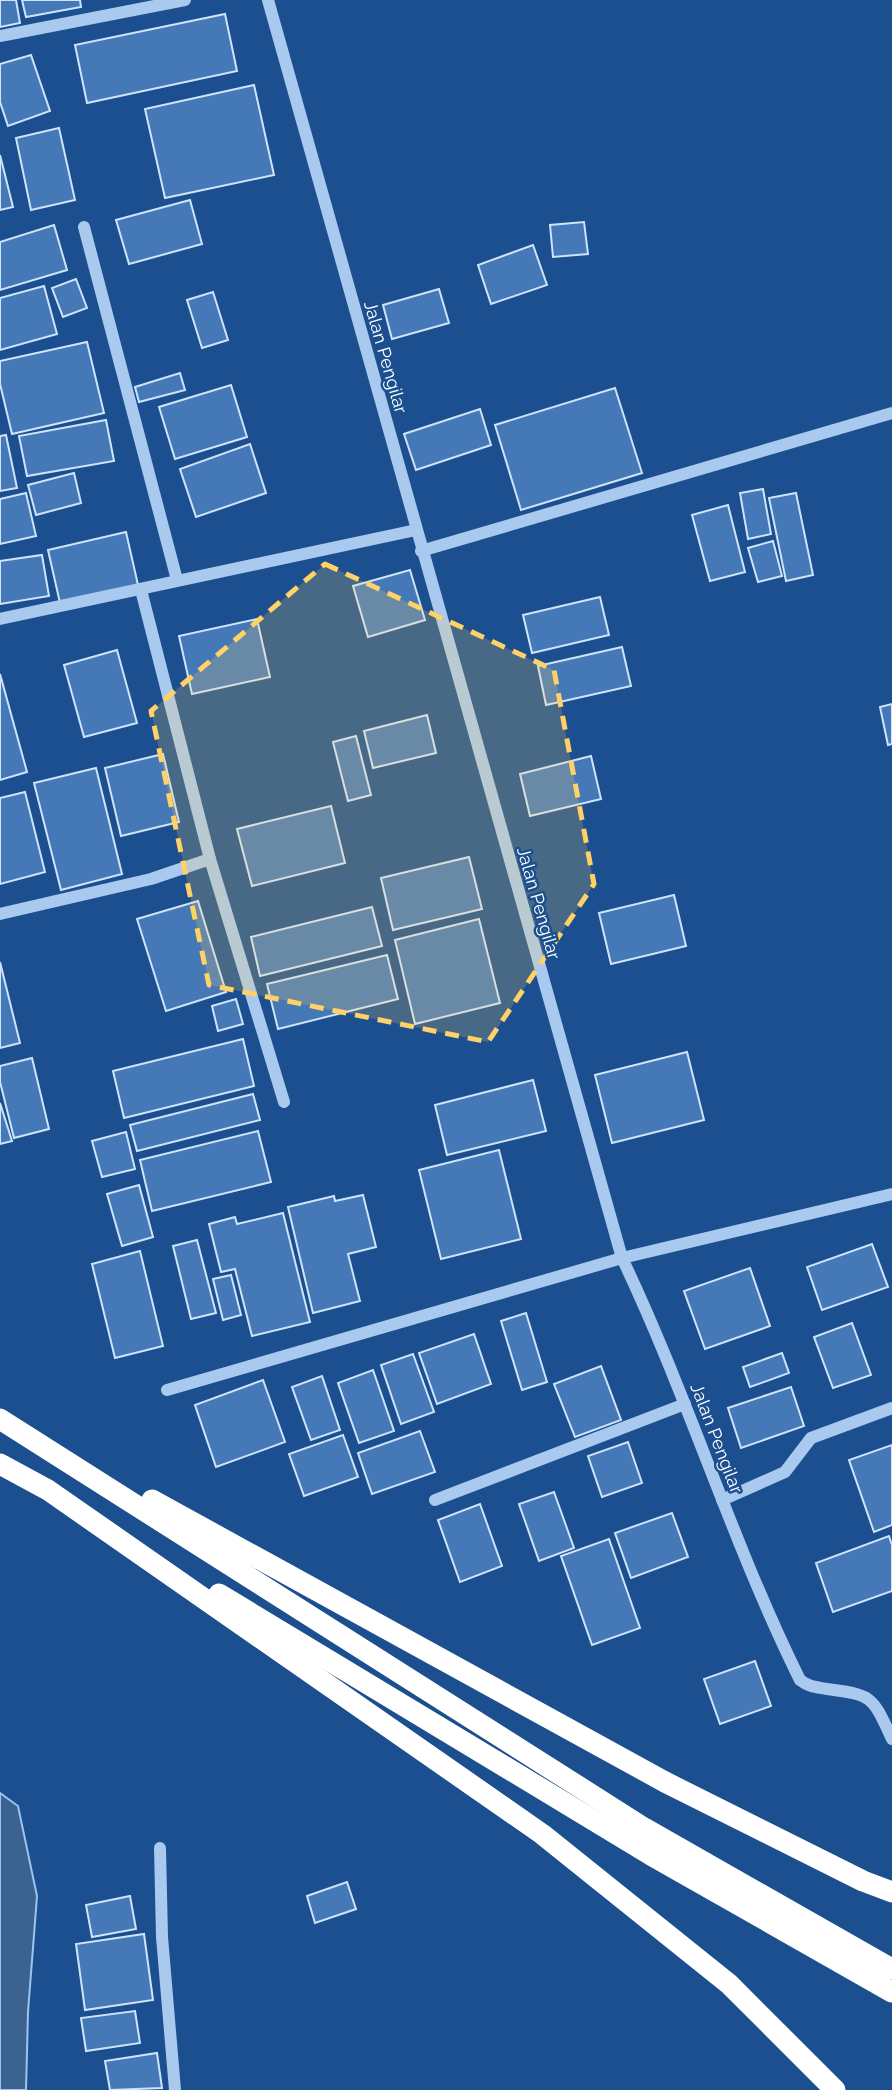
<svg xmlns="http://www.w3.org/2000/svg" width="892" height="2090" font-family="Raleway,sans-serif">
	<rect width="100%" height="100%" fill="#1b4f8f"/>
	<!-- water -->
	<polygon fill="#3c6290" stroke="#9cc4f0" stroke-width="2" points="0,1793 18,1806 37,1896 28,2012 26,2090 0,2090"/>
	<!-- building -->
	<g fill="#4478b7" stroke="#cfe3fa" stroke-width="2">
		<polygon points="0,0 16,0 20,23 0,27"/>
		<polygon points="22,0 80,0 81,7 26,17"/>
		<polygon points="225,14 237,71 87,103 75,45"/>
		<polygon points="31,55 50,111 8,126 0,102 0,64"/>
		<polygon points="254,85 274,175 165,198 145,109"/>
		<polygon points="59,128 75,200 31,210 16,138"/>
		<polygon points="0,155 13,207 0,210"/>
		<polygon points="190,200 202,244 129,264 116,220"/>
		<polygon points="584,222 588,254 553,257 550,225"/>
		<polygon points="54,225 67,270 0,290 0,242"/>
		<polygon points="533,245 547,285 491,304 478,265"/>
		<polygon points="76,279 87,308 63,317 52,288"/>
		<polygon points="44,286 57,334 0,350 0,298"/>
		<polygon points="439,289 449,323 392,339 383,305"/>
		<polygon points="213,292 228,340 202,348 187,300"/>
		<polygon points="87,342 104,413 12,434 0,384 0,361"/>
		<polygon points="180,373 185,390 139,402 135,387"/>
		<polygon points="231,385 247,437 175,459 159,407"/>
		<polygon points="615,388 642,473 521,510 495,425"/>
		<polygon points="480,409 491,445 416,470 404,434"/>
		<polygon points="106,420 114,461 27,476 19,436"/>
		<polygon points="6,435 17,488 0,491 0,436"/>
		<polygon points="250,444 266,493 196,517 180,469"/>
		<polygon points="74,473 81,503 36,515 28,485"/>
		<polygon points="763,489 771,534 748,539 740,493"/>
		<polygon points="26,493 36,536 0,544 0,499"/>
		<polygon points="796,493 813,575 786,581 769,498"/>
		<polygon points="728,505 745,572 710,581 692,515"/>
		<polygon points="126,532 138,585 60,603 48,550"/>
		<polygon points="773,541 782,576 758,582 748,548"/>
		<polygon points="42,555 49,596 0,604 0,561"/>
		<polygon points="410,570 425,620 368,637 353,586"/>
		<polygon points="600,597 609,635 532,653 523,615"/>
		<polygon points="257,619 270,677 192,694 179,636"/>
		<polygon points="622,647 631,686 546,705 538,666"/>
		<polygon points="117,650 137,723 84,737 64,665"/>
		<polygon points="0,674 27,772 0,780"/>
		<polygon points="892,704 892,744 888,745 880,707"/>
		<polygon points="427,715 436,753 373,768 364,731"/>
		<polygon points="356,736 371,795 348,801 333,742"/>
		<polygon points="163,754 179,822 121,836 105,768"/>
		<polygon points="591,756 601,799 530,816 520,774"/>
		<polygon points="96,768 122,874 61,890 34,783"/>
		<polygon points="25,792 45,872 0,884 0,798"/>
		<polygon points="331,806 345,863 252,886 237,829"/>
		<polygon points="469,857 482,909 393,930 381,878"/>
		<polygon points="674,895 686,946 611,964 599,913"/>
		<polygon points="198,901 226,992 166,1011 137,919"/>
		<polygon points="372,907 382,946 260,976 251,937"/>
		<polygon points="479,919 500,1003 415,1024 395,940"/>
		<polygon points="387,955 398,999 278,1029 267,984"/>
		<polygon points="0,962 20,1043 0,1048"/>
		<polygon points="236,999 243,1024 218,1031 212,1006"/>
		<polygon points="243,1039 254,1086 124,1118 113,1071"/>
		<polygon points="687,1052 704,1120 612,1143 595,1075"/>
		<polygon points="32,1058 49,1129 14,1138 0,1082 0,1066"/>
		<polygon points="533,1080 546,1131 447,1155 435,1105"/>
		<polygon points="253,1094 260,1120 137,1151 130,1125"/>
		<polygon points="0,1103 12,1141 0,1144"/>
		<polygon points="258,1131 271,1182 152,1211 140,1160"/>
		<polygon points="126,1132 135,1169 102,1177 92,1141"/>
		<polygon points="499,1150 521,1239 441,1259 419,1170"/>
		<polygon points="139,1185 153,1237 122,1246 107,1194"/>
		<polygon points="363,1195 376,1247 348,1254 360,1301 313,1313 288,1207 334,1196 335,1201"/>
		<polygon points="283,1213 310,1322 252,1336 235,1269 221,1272 209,1224 235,1217 237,1224"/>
		<polygon points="197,1240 216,1313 191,1319 173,1246"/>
		<polygon points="872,1244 888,1287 822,1310 807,1267"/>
		<polygon points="140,1251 163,1346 115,1358 92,1264"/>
		<polygon points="750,1268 770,1326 705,1349 684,1291"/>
		<polygon points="231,1275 241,1315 223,1320 213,1279"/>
		<polygon points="526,1313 547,1382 522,1390 501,1321"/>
		<polygon points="852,1323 871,1375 833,1388 814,1337"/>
		<polygon points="474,1334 491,1384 437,1404 419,1353"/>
		<polygon points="782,1353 789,1373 750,1387 743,1367"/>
		<polygon points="413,1354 434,1412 401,1424 381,1365"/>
		<polygon points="601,1366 621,1420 575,1437 554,1384"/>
		<polygon points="373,1370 394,1431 359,1443 338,1383"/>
		<polygon points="322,1376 340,1430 311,1440 292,1387"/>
		<polygon points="263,1380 285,1442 216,1467 195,1405"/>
		<polygon points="791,1387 804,1426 741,1448 728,1408"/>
		<polygon points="420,1431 435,1472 372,1494 358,1453"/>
		<polygon points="343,1435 358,1477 304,1496 289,1454"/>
		<polygon points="628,1442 642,1483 602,1497 588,1456"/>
		<polygon points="892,1445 892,1525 874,1532 849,1460"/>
		<polygon points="554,1492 574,1548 539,1561 519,1504"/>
		<polygon points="480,1504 502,1566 460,1582 438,1520"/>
		<polygon points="672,1513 688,1557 631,1578 615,1533"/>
		<polygon points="889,1536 892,1545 892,1591 833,1612 816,1563"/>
		<polygon points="609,1539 640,1628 592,1645 561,1556"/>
		<polygon points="755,1661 771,1706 720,1724 704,1679"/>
		<polygon points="347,1882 356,1909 315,1923 307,1896"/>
		<polygon points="130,1896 136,1929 92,1937 86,1905"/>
		<polygon points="144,1934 153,2000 85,2010 76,1944"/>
		<polygon points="135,2011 140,2043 86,2051 81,2018"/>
		<polygon points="157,2053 162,2088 110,2090 105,2061"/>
	</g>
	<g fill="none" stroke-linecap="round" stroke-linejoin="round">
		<!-- minor -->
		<g stroke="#a9c9ee" stroke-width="12">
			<path d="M 268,0 L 622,1258 C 688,1396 732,1543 800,1680 C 809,1687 816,1687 827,1689 C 873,1695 872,1696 892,1739"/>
			<polyline points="0,36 185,0"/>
			<polyline points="84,227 177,580"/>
			<polyline points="421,551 892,413"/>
			<polyline points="141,590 210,859 284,1102"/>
			<polyline points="0,619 416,530"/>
			<polyline points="0,914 151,879 210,859"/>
			<polyline points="167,1390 622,1258 892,1194"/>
			<polyline points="435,1500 685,1404"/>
			<polyline points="722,1500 785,1472 811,1438 892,1408"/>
			<polyline points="160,1848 162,1937 175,2090"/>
		</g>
		<!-- highway -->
		<g stroke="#fff" stroke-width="21">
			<polyline points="0,1419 644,1828 892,1969"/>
			<polyline points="0,1464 48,1490 542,1834 729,1984 835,2090"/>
			<polyline points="152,1500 665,1782 863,1881 892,1892"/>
			<polyline points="219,1594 651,1855 892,1992"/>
		</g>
	</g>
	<!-- marked area -->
	<path fill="#ffd166" fill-opacity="0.2" stroke="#ffd166" stroke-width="5" stroke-dasharray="14 9" stroke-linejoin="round" d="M 325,564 L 554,670 L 594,884 L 488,1042 L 209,985 L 151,711 Z"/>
	<g text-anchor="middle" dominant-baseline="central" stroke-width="5" stroke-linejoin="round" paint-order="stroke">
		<!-- street labels -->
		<g font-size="18" fill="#fff" stroke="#1b4f8f">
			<text transform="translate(386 357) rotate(74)">Jalan Pengilar</text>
			<text transform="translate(539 903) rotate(74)">Jalan Pengilar</text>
			<text transform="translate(717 1438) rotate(69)">Jalan Pengilar</text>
		</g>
	</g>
</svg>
